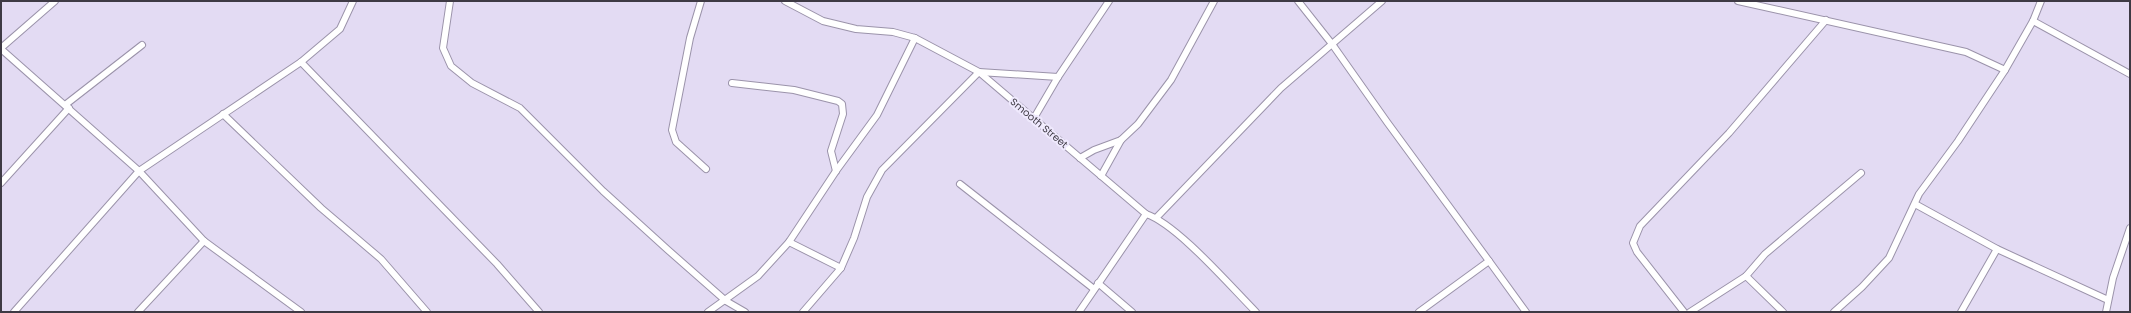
<svg xmlns="http://www.w3.org/2000/svg" width="2131" height="313" font-family="Poppins,sans-serif">
	<rect width="100%" height="100%" fill="#e3dbf3"/>
	<g fill="none" stroke-linecap="round" stroke-linejoin="round">
		<!-- street casing -->
		<g stroke="#9b93aa" stroke-width="8">
			<g id="street">
				<polyline points="450,1 443,48 451,66 472,83 520,108 603,191 668,250 726,301 745,312"/>
				<polyline points="701,1 690,38 672,130 676,142 706,169"/>
				<path d="M 785,1 L 823,21 L 856,29 L 893,32 L 915,38 L 979,72 L 1146,214 C 1177,224 1231,287 1256,312"/>
				<polyline points="1298,1 1332,44 1387,122 1489,261 1419,312"/>
				<polyline points="1738,1 1966,52 2005,70"/>
				<polyline points="2033,21 2130,74"/>
				<polyline points="1,48 55,1"/>
				<polyline points="1,49 139,171 204,241 301,312"/>
				<polyline points="301,62 497,264 539,312"/>
				<polyline points="732,83 794,90 838,101 842,104 843,114 831,151 836,171"/>
				<polyline points="65,105 142,45"/>
				<polyline points="223,114 321,208 381,259 427,312"/>
				<polyline points="1034,118 1058,77 1109,1"/>
				<polyline points="1080,158 1094,150 1121,140 1138,124 1171,80 1214,1"/>
				<polyline points="1101,176 1121,140"/>
				<polyline points="1,183 69,108"/>
				<polyline points="960,184 1094,289"/>
				<polyline points="1915,204 1997,249 2108,300"/>
				<polyline points="1157,217 1281,88 1382,1"/>
				<polyline points="789,242 841,268"/>
				<polyline points="1489,261 1526,312"/>
				<polyline points="1746,276 1783,312"/>
				<polyline points="1098,283 1132,312"/>
				<polyline points="14,312 139,171 301,62 340,29 353,1"/>
				<polyline points="138,312 204,241"/>
				<polyline points="708,312 758,276 789,242 836,171 877,115 915,38"/>
				<polyline points="803,312 841,268 854,238 867,197 882,170 979,72 1058,77"/>
				<polyline points="1079,312 1146,214"/>
				<polyline points="1684,312 1637,252 1633,243 1640,226 1729,133 1826,20"/>
				<polyline points="1690,312 1746,276 1765,254 1861,173"/>
				<polyline points="1834,312 1862,287 1889,258 1919,194 1958,141 2005,70 2033,21 2041,1"/>
				<polyline points="1961,312 1997,249"/>
				<polyline points="2106,312 2113,278 2130,228"/>
			</g>
		</g>
		<!-- street -->
		<use href="#street" stroke="#fff" stroke-width="6"/>
	</g>
	<g text-anchor="middle" dominant-baseline="central" stroke-width="4" stroke-linejoin="round" paint-order="stroke">
		<!-- street labels -->
		<g font-size="10" fill="#3e3a44" stroke="#efe9fd">
			<text transform="translate(1039 123) rotate(40)">Smooth Street</text>
		</g>
	</g>
	<!-- border -->
	<rect width="2131" height="313" fill="none" stroke="#3e3a44" stroke-width="4"/>
</svg>
